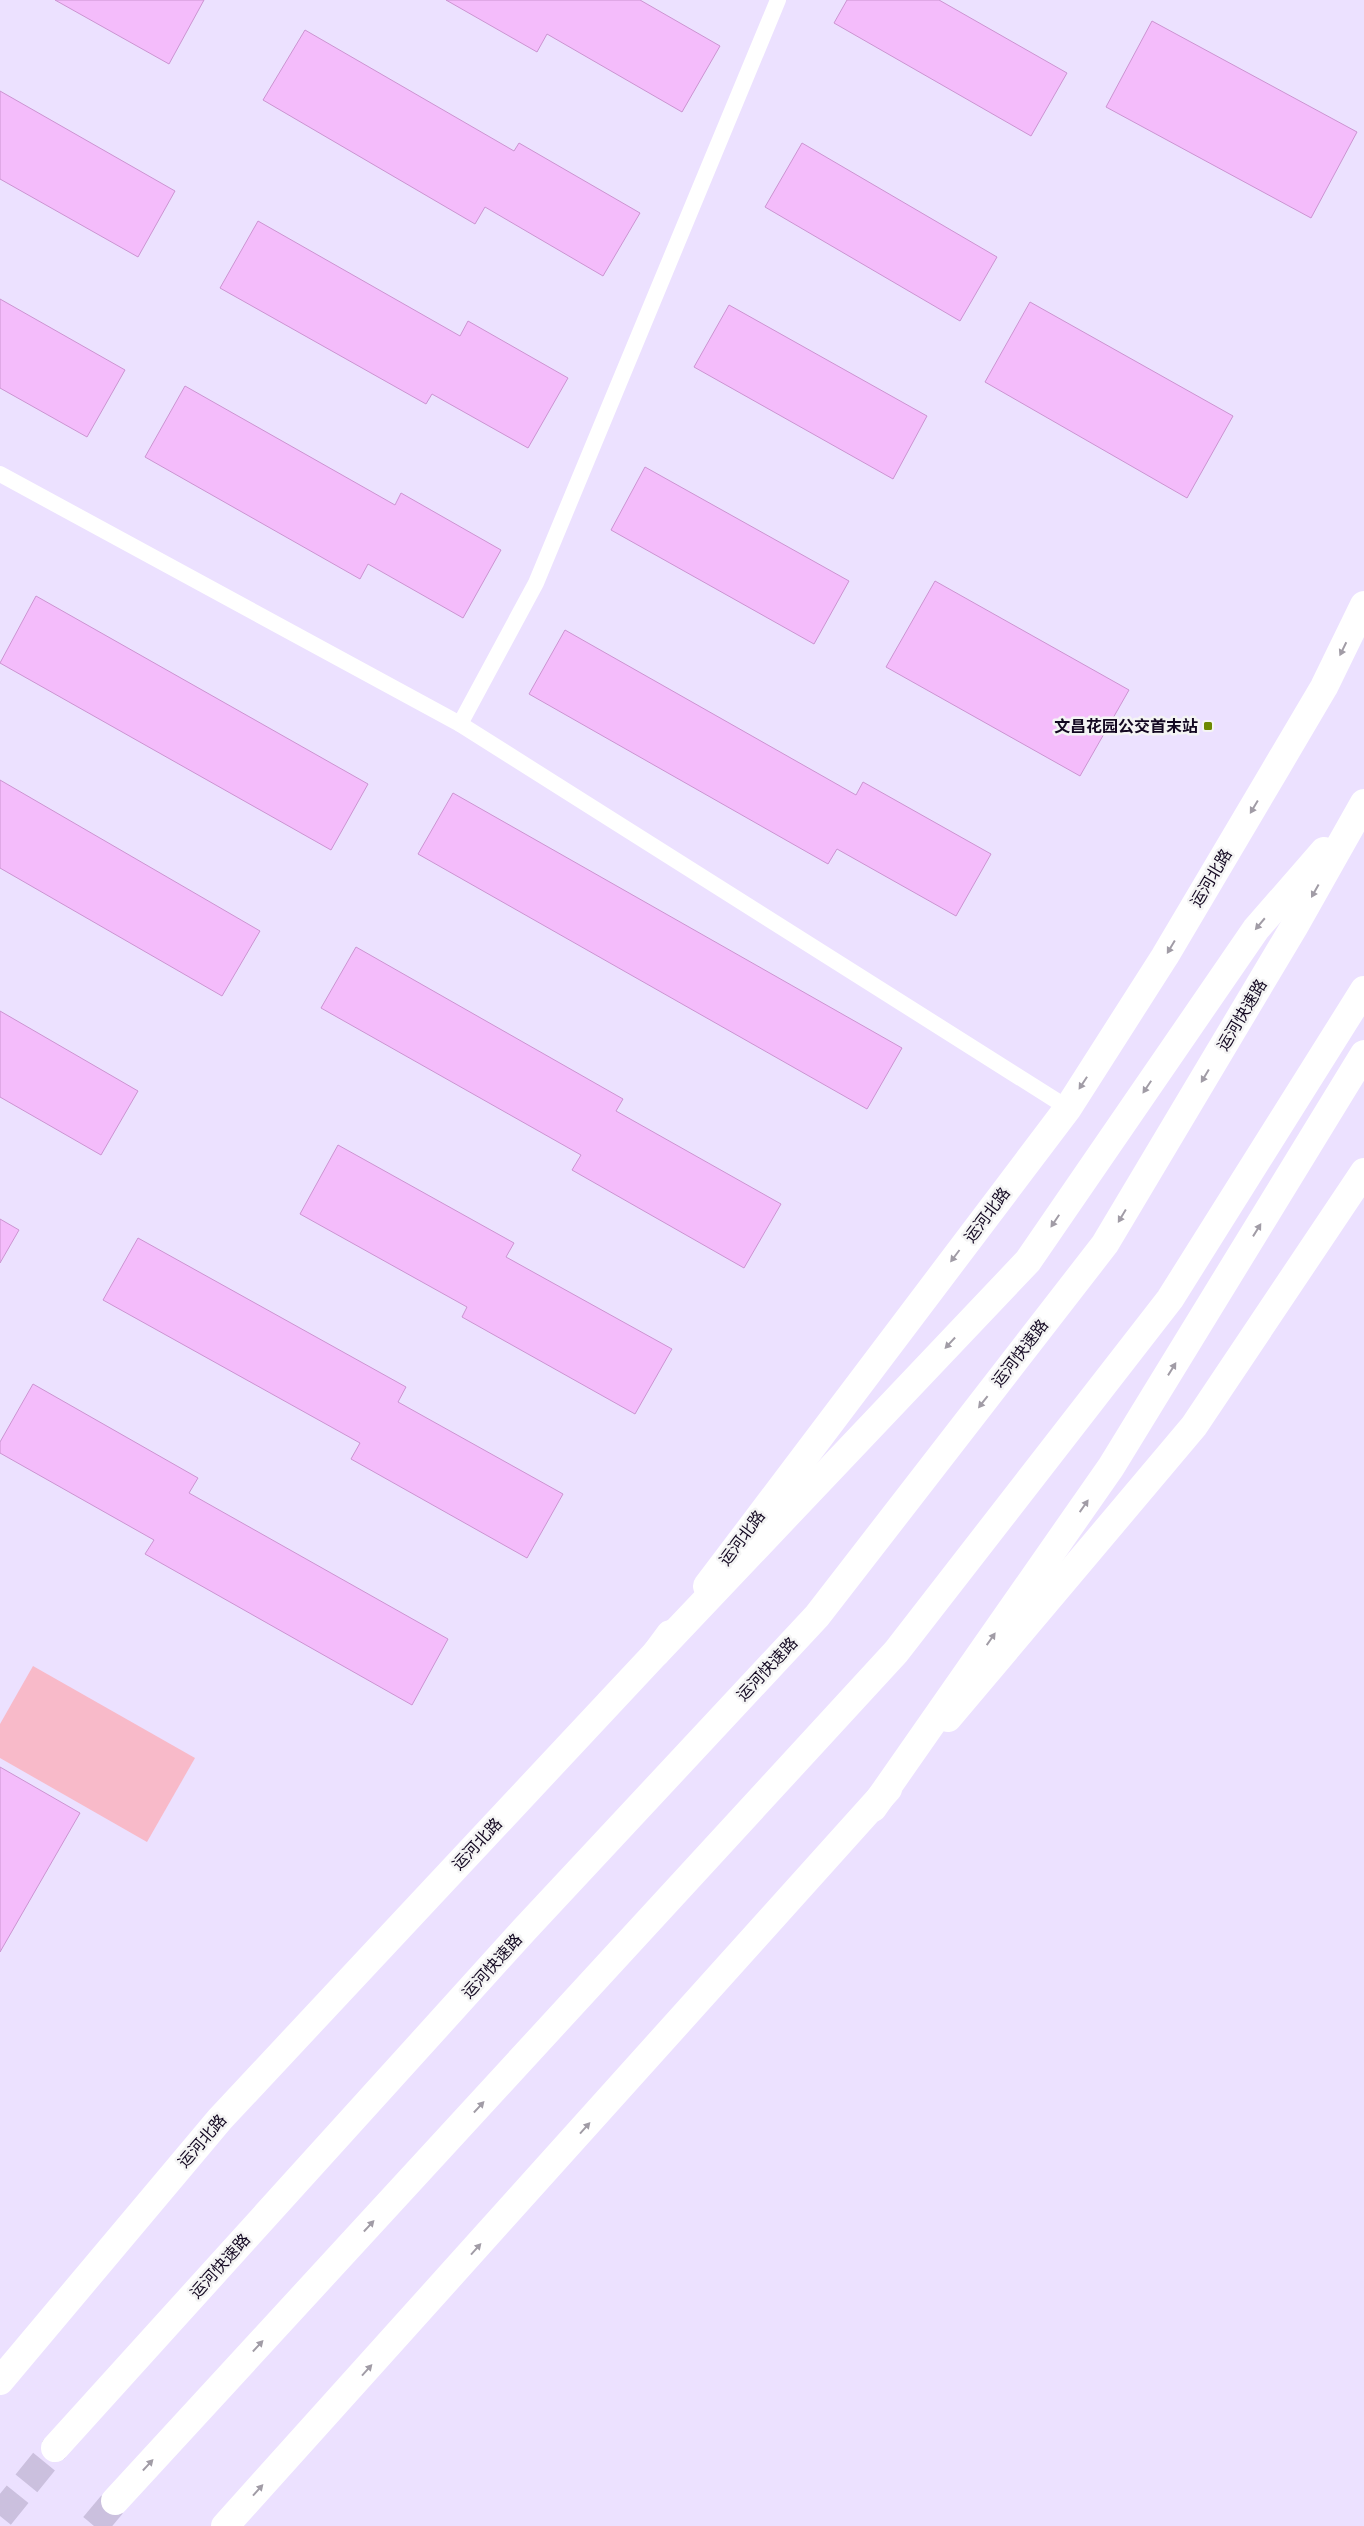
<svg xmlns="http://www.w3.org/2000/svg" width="1364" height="2526" font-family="Rubik,'Noto Sans SC',sans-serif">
	<rect width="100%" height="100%" fill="#ece1ff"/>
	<!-- grass -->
	<polygon fill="#f8bac9" points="33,1666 195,1758 147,1842 0,1758 0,1724"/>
	<!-- building -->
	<g fill="#f4bcfb" stroke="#cb94d1">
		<polygon points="55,0 204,0 169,64"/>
		<polygon points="446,0 640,0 720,46 682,112 547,34 537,52"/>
		<polygon points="847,0 939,0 1067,73 1031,136 834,23"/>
		<polygon points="1152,21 1357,132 1311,218 1106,107"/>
		<polygon points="305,30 514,151 519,143 640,213 603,276 485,207 475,224 263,100"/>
		<polygon points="0,91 175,191 138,257 0,179"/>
		<polygon points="802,143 997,257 960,321 765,207"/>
		<polygon points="258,221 460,336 468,321 568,378 528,448 432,394 426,404 220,288"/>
		<polygon points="0,299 125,370 87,437 0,388"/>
		<polygon points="1030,302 1233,416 1187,498 985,382"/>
		<polygon points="729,305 927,416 893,479 694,367"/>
		<polygon points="185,386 395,505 401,493 501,550 463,618 368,564 360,579 145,457"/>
		<polygon points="645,467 849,581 814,644 611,530"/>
		<polygon points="935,581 1129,690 1080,776 886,667"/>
		<polygon points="36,596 368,784 331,850 0,663"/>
		<polygon points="565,630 856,795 863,782 991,854 956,916 837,849 828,864 529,694"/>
		<polygon points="0,780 260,931 222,996 0,868"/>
		<polygon points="453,793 902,1048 867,1109 418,854"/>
		<polygon points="356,947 623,1099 616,1111 781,1204 744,1268 572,1170 581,1155 321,1008"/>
		<polygon points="0,1011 138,1091 101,1155 0,1097"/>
		<polygon points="338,1145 514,1243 506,1257 672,1349 635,1414 462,1317 467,1307 300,1214"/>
		<polygon points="0,1219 19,1230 0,1263"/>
		<polygon points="138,1238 406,1387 398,1402 563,1494 527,1558 351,1459 360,1443 103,1300"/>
		<polygon points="33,1384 198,1478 189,1493 448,1639 412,1705 145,1554 154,1540 0,1453 0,1442"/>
		<polygon points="0,1767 80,1813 0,1952"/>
	</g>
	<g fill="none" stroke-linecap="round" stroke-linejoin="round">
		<!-- trunk-tunnel -->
		<g stroke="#cbc0de" stroke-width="28" stroke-dasharray="28 14" stroke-linecap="butt">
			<polyline points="0,2516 55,2448"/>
			<polyline points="94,2526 115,2501"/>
		</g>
		<!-- service -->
		<g stroke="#fff" stroke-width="16">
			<polyline points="0,474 460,724 1068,1108"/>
			<polyline points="460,724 536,583 778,0"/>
		</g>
		<!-- primary -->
		<g stroke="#fff" stroke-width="28">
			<polyline points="707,1586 1068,1108 1165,956 1278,765 1324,687 1364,605"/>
			<polyline points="948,1718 1194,1426 1364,1172"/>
			<polyline points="0,2381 220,2119 656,1653 670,1634"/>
			<polyline points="225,2526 888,1789"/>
		</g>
		<!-- trunk -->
		<g stroke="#fff" stroke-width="28">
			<polyline points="656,1653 1028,1261 1256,929 1324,851"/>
			<polyline points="873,1808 1111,1467 1364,1054"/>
			<polyline points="55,2448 524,1930 817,1616 1105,1244 1294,927 1364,803"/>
			<polyline points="115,2501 896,1652 1170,1299 1364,990"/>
		</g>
	</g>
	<!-- one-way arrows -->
	<defs><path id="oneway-solid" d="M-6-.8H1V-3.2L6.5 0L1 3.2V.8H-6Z" transform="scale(1.25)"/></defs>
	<g fill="#a19ca6">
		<use href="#oneway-solid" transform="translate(1343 649) rotate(116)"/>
		<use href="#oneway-solid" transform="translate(1254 807) rotate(121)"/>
		<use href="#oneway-solid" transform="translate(1315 891) rotate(119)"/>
		<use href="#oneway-solid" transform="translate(1260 924) rotate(130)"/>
		<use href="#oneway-solid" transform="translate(1171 947) rotate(121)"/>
		<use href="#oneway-solid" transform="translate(1205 1076) rotate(121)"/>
		<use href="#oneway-solid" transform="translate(1083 1083) rotate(123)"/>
		<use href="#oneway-solid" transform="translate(1147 1087) rotate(124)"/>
		<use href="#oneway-solid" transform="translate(1122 1216) rotate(121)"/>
		<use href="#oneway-solid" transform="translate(1055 1221) rotate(124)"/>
		<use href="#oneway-solid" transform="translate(1257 1230) rotate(-58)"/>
		<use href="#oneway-solid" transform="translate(955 1256) rotate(127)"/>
		<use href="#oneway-solid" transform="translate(950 1343) rotate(133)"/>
		<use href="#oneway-solid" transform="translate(1172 1369) rotate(-58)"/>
		<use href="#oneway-solid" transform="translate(983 1402) rotate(128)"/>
		<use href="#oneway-solid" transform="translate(1084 1506) rotate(-55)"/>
		<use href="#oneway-solid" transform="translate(991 1639) rotate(-55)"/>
		<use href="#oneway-solid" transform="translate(479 2107) rotate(-47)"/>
		<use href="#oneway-solid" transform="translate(585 2128) rotate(-48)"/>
		<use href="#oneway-solid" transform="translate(369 2226) rotate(-47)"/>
		<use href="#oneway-solid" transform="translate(476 2249) rotate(-48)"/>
		<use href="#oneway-solid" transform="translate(258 2346) rotate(-47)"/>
		<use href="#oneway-solid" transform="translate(367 2370) rotate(-48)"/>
		<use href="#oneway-solid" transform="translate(148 2465) rotate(-47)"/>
		<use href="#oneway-solid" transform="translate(258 2490) rotate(-48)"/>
	</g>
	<!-- markers -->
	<rect fill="#6d8900" stroke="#f4f4f4" stroke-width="2" x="1203" y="721" width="10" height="10" rx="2.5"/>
	<g text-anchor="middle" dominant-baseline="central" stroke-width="5" stroke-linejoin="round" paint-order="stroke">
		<!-- poi labels -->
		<g font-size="16" font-weight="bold" fill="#130821" stroke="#f4f4f4" text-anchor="end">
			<text x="1198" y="726">文昌花园公交首末站</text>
		</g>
		<!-- street labels -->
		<g font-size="16" fill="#130821" stroke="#f4f4f4">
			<text transform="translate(1211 878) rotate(-59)">运河北路</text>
			<text transform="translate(1242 1015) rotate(-59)">运河快速路</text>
			<text transform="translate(987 1215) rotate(-53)">运河北路</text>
			<text transform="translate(1020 1353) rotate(-52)">运河快速路</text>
			<text transform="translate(742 1538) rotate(-53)">运河北路</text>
			<text transform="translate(767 1669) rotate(-47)">运河快速路</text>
			<text transform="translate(477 1844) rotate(-47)">运河北路</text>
			<text transform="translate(492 1966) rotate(-48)">运河快速路</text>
			<text transform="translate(202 2141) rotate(-49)">运河北路</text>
			<text transform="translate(220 2266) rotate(-48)">运河快速路</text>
		</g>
	</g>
</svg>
